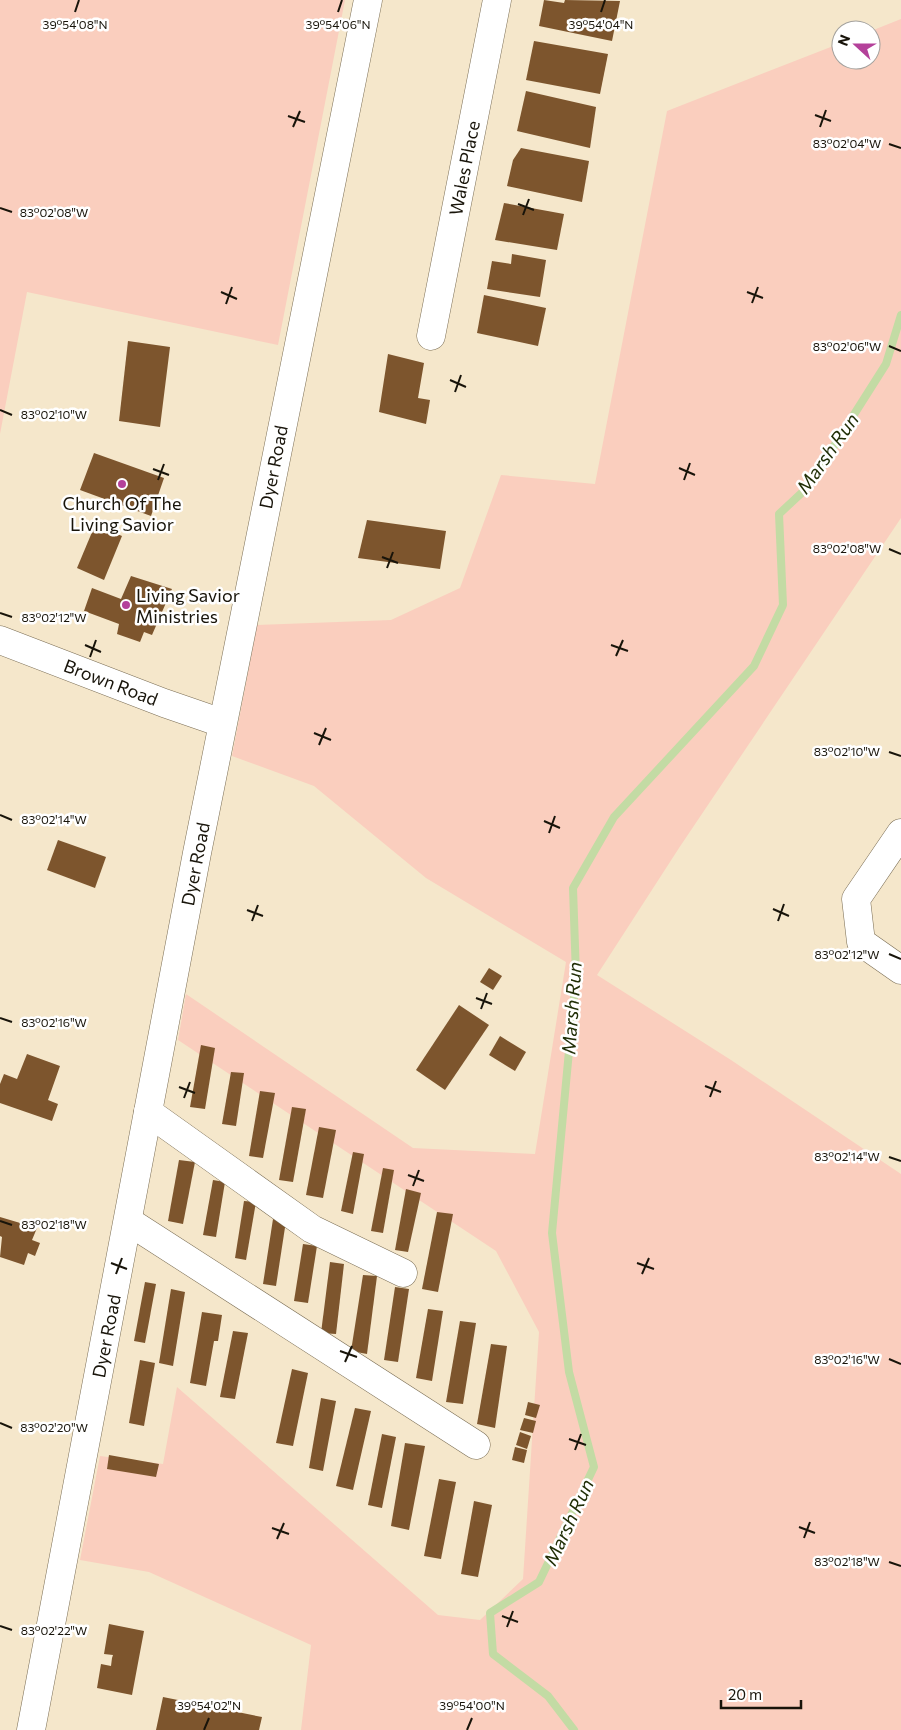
<svg xmlns="http://www.w3.org/2000/svg" width="901" height="1730" font-family="Commissioner,sans-serif">
	<rect width="100%" height="100%" fill="#f5e7cb"/>
	<!-- green -->
	<g fill="#facebe">
		<polygon points="0,0 345,0 278,345 27,292 0,434"/>
		<polygon points="901,19 901,518 679,848 597,975 731,1060 901,1174 901,1730 301,1730 311,1645 149,1572 80,1560 100,1456 163,1464 177,1387 438,1615 480,1620 523,1579 539,1332 496,1251 178,1040 186,994 413,1148 535,1154 566,962 426,878 314,786 232,756 257,625 391,620 460,588 501,475 595,484 667,111 841,43 841,60 871,60 871,31"/>
	</g>
	<g fill="none" stroke-linecap="round" stroke-linejoin="round">
		<!-- stream -->
		<polyline stroke="#c3dba4" stroke-width="8" points="574,1730 548,1696 493,1654 490,1613 539,1582 594,1467 569,1372 552,1233 576,976 573,888 614,817 754,666 783,605 779,514 808,487 886,364 901,315"/>
	</g>
	<!-- building -->
	<g fill="#7d552d">
		<polygon points="544,0 564,3 565,0 620,1 612,41 539,26"/>
		<polygon points="534,41 608,54 600,94 526,80"/>
		<polygon points="526,91 596,107 590,148 517,131"/>
		<polygon points="521,148 589,161 582,202 507,186 513,160"/>
		<polygon points="504,203 564,214 557,250 495,240"/>
		<polygon points="512,254 546,260 540,297 487,289 492,261 511,264"/>
		<polygon points="484,295 546,308 538,346 477,333"/>
		<polygon points="128,341 170,347 160,427 119,421"/>
		<polygon points="388,354 424,363 418,398 430,400 426,424 379,412"/>
		<polygon points="94,453 164,478 151,516 80,490"/>
		<polygon points="367,520 446,531 440,569 358,558"/>
		<polygon points="95,525 122,536 104,580 77,568"/>
		<polygon points="131,576 172,589 152,635 144,632 140,642 117,634 119,624 84,611 92,588 121,599"/>
		<polygon points="58,840 106,857 95,888 47,870"/>
		<polygon points="489,968 502,976 493,990 480,982"/>
		<polygon points="459,1005 489,1025 445,1090 416,1070"/>
		<polygon points="500,1036 526,1052 515,1071 489,1055"/>
		<polygon points="201,1045 215,1048 205,1109 190,1107"/>
		<polygon points="27,1054 60,1066 48,1100 58,1104 52,1121 0,1103 0,1084 4,1074 17,1079"/>
		<polygon points="231,1072 244,1073 236,1126 222,1124"/>
		<polygon points="260,1091 275,1093 263,1158 249,1156"/>
		<polygon points="292,1107 306,1109 293,1182 279,1180"/>
		<polygon points="319,1127 336,1130 323,1198 306,1195"/>
		<polygon points="353,1152 364,1154 353,1214 341,1211"/>
		<polygon points="179,1160 195,1162 183,1224 168,1221"/>
		<polygon points="383,1168 394,1170 383,1233 371,1231"/>
		<polygon points="213,1180 225,1182 216,1237 203,1235"/>
		<polygon points="406,1189 421,1193 408,1252 395,1250"/>
		<polygon points="244,1201 256,1202 246,1260 235,1258"/>
		<polygon points="437,1212 453,1214 438,1292 422,1289"/>
		<polygon points="0,1217 37,1228 32,1240 40,1243 35,1256 28,1253 24,1265 0,1257 2,1237 0,1236"/>
		<polygon points="273,1219 286,1221 276,1286 263,1284"/>
		<polygon points="303,1244 317,1246 308,1303 294,1301"/>
		<polygon points="330,1262 344,1264 336,1334 321,1333"/>
		<polygon points="363,1275 377,1276 367,1354 351,1351"/>
		<polygon points="145,1282 156,1284 145,1343 134,1341"/>
		<polygon points="395,1287 409,1289 398,1362 384,1360"/>
		<polygon points="171,1289 185,1292 173,1366 159,1363"/>
		<polygon points="428,1309 443,1311 432,1381 416,1378"/>
		<polygon points="202,1312 222,1315 218,1341 214,1341 206,1386 190,1383"/>
		<polygon points="460,1321 476,1323 463,1404 446,1402"/>
		<polygon points="233,1331 248,1333 235,1399 220,1397"/>
		<polygon points="491,1344 507,1346 495,1428 477,1424"/>
		<polygon points="140,1360 155,1363 144,1426 129,1423"/>
		<polygon points="292,1369 308,1373 293,1446 276,1443"/>
		<polygon points="321,1398 336,1401 323,1471 309,1468"/>
		<polygon points="528,1402 540,1405 536,1418 525,1415"/>
		<polygon points="355,1408 371,1411 353,1490 336,1486"/>
		<polygon points="524,1418 536,1421 533,1433 520,1430"/>
		<polygon points="520,1432 531,1436 527,1449 516,1445"/>
		<polygon points="382,1434 396,1437 382,1508 368,1505"/>
		<polygon points="405,1443 425,1446 409,1530 391,1526"/>
		<polygon points="515,1447 527,1450 524,1463 512,1460"/>
		<polygon points="109,1455 159,1464 156,1477 107,1469"/>
		<polygon points="439,1479 456,1482 441,1559 424,1556"/>
		<polygon points="474,1501 492,1505 478,1577 461,1574"/>
		<polygon points="109,1624 144,1631 132,1695 97,1688 101,1664 111,1666 112,1658 113,1655 104,1654"/>
		<polygon points="163,1697 262,1717 259,1730 156,1730"/>
	</g>
	<g fill="none" stroke-linecap="round" stroke-linejoin="round">
		<!-- minor casing -->
		<g stroke="#7b6e55" stroke-width="29">
			<g id="minor">
				<polyline points="431,336 497,0"/>
				<polyline points="0,640 164,703 222,723"/>
				<polyline points="901,833 856,899 861,942 901,970"/>
				<polyline points="148,1112 312,1229 403,1273"/>
				<polyline points="128,1221 476,1445"/>
				<polyline points="31,1730 197,853 368,0"/>
			</g>
		</g>
		<!-- minor -->
		<use href="#minor" stroke="#fff" stroke-width="28"/>
	</g>
	<!-- ticks -->
	<path fill="none" stroke="#18140a" stroke-width="2" d="M 75,12 L 79,0M 338,12 L 342,0M 601,12 L 605,0M 815,115 L 831,121M 288,116 L 305,122M 293,127 L 300,111M 820,127 L 826,110M 889,144 L 901,148M 518,204 L 534,210M 0,208 L 12,212M 523,215 L 529,199M 221,292 L 237,299M 747,292 L 763,298M 752,303 L 758,287M 226,304 L 232,287M 889,346 L 901,351M 450,380 L 466,387M 455,392 L 461,375M 0,410 L 12,415M 679,468 L 695,475M 153,469 L 169,475M 158,480 L 164,464M 684,480 L 690,463M 889,549 L 901,554M 382,557 L 398,563M 387,568 L 393,552M 0,613 L 12,617M 85,645 L 101,652M 611,645 L 628,651M 616,656 L 623,640M 90,657 L 96,640M 314,733 L 331,740M 319,745 L 326,728M 889,752 L 901,756M 0,815 L 12,820M 544,821 L 560,828M 549,833 L 555,816M 773,909 L 789,916M 247,910 L 263,916M 252,921 L 258,905M 778,921 L 784,904M 889,954 L 901,959M 476,998 L 492,1004M 481,1009 L 487,993M 0,1018 L 12,1022M 705,1086 L 721,1092M 179,1087 L 195,1093M 710,1097 L 716,1081M 184,1098 L 190,1082M 889,1157 L 901,1161M 408,1175 L 424,1181M 413,1186 L 419,1170M 0,1221 L 12,1225M 111,1263 L 127,1269M 637,1263 L 654,1269M 116,1274 L 122,1258M 642,1274 L 649,1258M 340,1351 L 357,1357M 889,1359 L 901,1364M 345,1362 L 352,1346M 0,1423 L 12,1428M 569,1439 L 586,1445M 575,1450 L 581,1434M 799,1527 L 815,1533M 272,1528 L 289,1534M 804,1538 L 810,1522M 277,1539 L 284,1523M 889,1562 L 901,1566M 502,1616 L 518,1622M 0,1626 L 12,1630M 507,1627 L 513,1611M 204,1730 L 209,1718M 467,1730 L 472,1718"/>
	<!-- markers -->
	<g fill="#b4419a" stroke="#fff" stroke-width="2">
		<circle cx="122" cy="484" r="5"/>
		<circle cx="126" cy="605" r="5"/>
	</g>
	<g text-anchor="middle" dominant-baseline="central" stroke-width="5" stroke-linejoin="round" paint-order="stroke">
		<!-- street labels -->
		<g font-size="18" fill="#18140a" stroke="#fff">
			<text transform="translate(464 168) rotate(-79)">Wales Place</text>
			<text transform="translate(273 467) rotate(-79)">Dyer Road</text>
			<text transform="translate(111 682) rotate(21)">Brown Road</text>
			<text transform="translate(195 864) rotate(-79)">Dyer Road</text>
			<text transform="translate(106 1336) rotate(-79)">Dyer Road</text>
		</g>
		<!-- poi labels -->
		<g font-size="18" fill="#18140a" stroke="#fff">
			<text x="122" y="503">Church Of The<tspan x="122" dy="21">Living Savior</tspan></text>
			<text x="136" y="595" text-anchor="start">Living Savior<tspan x="136" dy="21">Ministries</tspan></text>
		</g>
		<!-- water labels -->
		<g font-size="19" font-style="italic" fill="#212f07" stroke="#fff">
			<text transform="translate(827 453) rotate(-55)">Marsh Run</text>
			<text transform="translate(571 1008) rotate(-86)">Marsh Run</text>
			<text transform="translate(568 1522) rotate(-65)">Marsh Run</text>
		</g>
	</g>
	<g font-size="12" text-anchor="middle" fill="#18140a" stroke="#fff" stroke-width="5" stroke-linejoin="round" paint-order="stroke">
		<text x="75" y="29">39°54'08"N</text>
		<text x="601" y="29">39°54'04"N</text>
		<text x="338" y="29">39°54'06"N</text>
		<text x="847" y="148">83°02'04"W</text>
		<text x="54" y="217">83°02'08"W</text>
		<text x="847" y="351">83°02'06"W</text>
		<text x="54" y="419">83°02'10"W</text>
		<text x="847" y="553">83°02'08"W</text>
		<text x="54" y="622">83°02'12"W</text>
		<text x="847" y="756">83°02'10"W</text>
		<text x="54" y="824">83°02'14"W</text>
		<text x="847" y="959">83°02'12"W</text>
		<text x="54" y="1027">83°02'16"W</text>
		<text x="847" y="1161">83°02'14"W</text>
		<text x="54" y="1229">83°02'18"W</text>
		<text x="847" y="1364">83°02'16"W</text>
		<text x="54" y="1432">83°02'20"W</text>
		<text x="847" y="1566">83°02'18"W</text>
		<text x="54" y="1635">83°02'22"W</text>
		<text x="209" y="1710">39°54'02"N</text>
		<text x="472" y="1710">39°54'00"N</text>
	</g>
	<!-- north arrow -->
	<g transform="translate(856 45) rotate(291)"><circle r="24" fill="#ffffff" stroke="#a3a19d"/>
	<path d="M0-4L9 19L0 12L-9 19Z" fill="#b4419a"/>
	<text y="-8" font-size="14" font-weight="bold" text-anchor="middle" fill="#18140a">N</text>
	</g>
	<!-- scale -->
	<path d="M721 1700v8h80v-8" fill="none" stroke="#18140a" stroke-width="2.5"/>
	<text x="728" y="1700" font-size="15" fill="#18140a" stroke="#ffffff" stroke-width="4" paint-order="stroke">20 m</text>
</svg>
